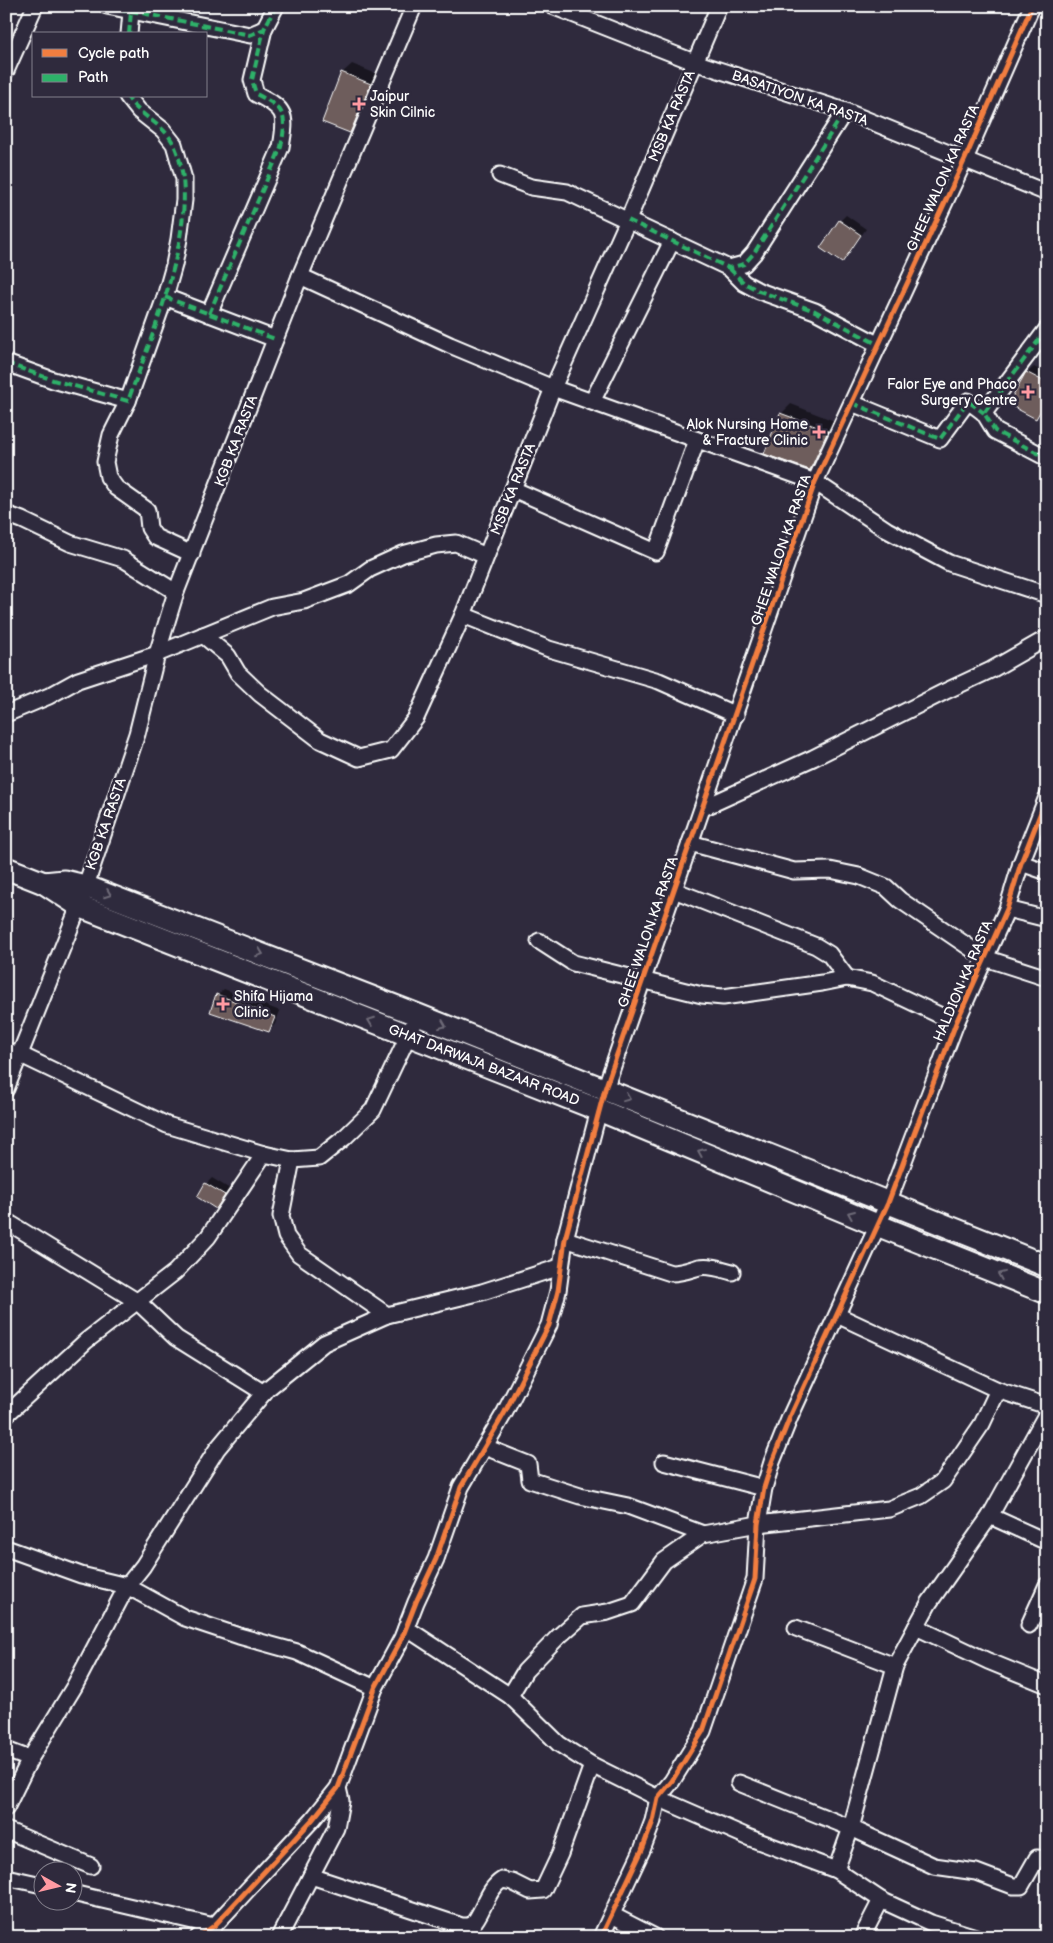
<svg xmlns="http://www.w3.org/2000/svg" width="1053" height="1943" font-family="'Balsamiq Sans',sans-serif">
	<rect width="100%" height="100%" fill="#2f2a3d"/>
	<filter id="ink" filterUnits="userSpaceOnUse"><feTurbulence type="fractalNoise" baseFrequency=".02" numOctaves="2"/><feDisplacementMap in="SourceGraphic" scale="10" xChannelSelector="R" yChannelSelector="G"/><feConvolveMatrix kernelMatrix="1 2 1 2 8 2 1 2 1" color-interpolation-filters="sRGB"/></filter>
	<g filter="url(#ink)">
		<!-- shadow -->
		<g fill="#0007">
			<polygon points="352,64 379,75 359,122 350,132 342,73"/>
			<polygon points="846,215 866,229 842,262 840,221"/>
			<polygon points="1034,367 1047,374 1047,403 1042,411 1036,417 1010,404 1027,373"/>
			<polygon points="791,404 837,422 819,459 810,469 781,414"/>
			<polygon points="224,989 280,1011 275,1024 269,1031 217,995"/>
			<polygon points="212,1178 230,1189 215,1207 206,1184"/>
		</g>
		<!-- building -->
		<g fill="#6e5d5b" stroke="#fff">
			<polygon points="341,72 371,84 350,133 322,122"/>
			<polygon points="839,220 861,235 842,263 820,248"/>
			<polygon points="1026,372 1047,383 1047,399 1036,419 1008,404"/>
			<polygon points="780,413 828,431 810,470 764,454"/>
			<polygon points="216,994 275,1017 269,1032 210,1012"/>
			<polygon points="205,1183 225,1195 216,1209 197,1197"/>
		</g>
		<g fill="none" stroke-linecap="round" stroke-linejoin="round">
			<!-- street casing -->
			<g stroke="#fff" stroke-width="19">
				<g id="street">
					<polyline points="107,6 250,35 264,29 276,6"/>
					<polyline points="552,6 694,62 845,111 1047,193"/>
					<polyline points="129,34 131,12"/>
					<polyline points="6,71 35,6"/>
					<polyline points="127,96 139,111 163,130 174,144 184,179 184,200 179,239 174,265 165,297 128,401 111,435 105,462 108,477 116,488 147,510 149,528 155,537 192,554"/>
					<polyline points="500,175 531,187 567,192 729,268 744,264 754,253 845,111"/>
					<polyline points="729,268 744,283 759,291 815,311 879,345"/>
					<polyline points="300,276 450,345 553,388 815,482 887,530 949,563 1047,595"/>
					<polyline points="165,297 275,339"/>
					<path d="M 209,314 L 281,147 C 287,114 286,109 256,94 L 252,80 L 264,29"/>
					<polyline points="1047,329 984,413 995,431 1047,458"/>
					<polyline points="6,363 53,380 128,401"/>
					<polyline points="592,402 672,241"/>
					<polyline points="852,403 940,439 968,401 984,413"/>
					<polyline points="513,489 656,552 697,440"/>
					<polyline points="6,514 22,520 70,543 123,559 176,592"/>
					<polyline points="463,615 549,649 659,681 736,715"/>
					<polyline points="203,635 228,656 238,673 260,694 320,740 359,758 391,750 416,718 463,615 553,388 628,220 719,6"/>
					<polyline points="6,714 49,696 78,680 157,654 272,607 304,601 349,584 370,569 403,554 436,545 456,543 486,556"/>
					<polyline points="703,808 813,758 944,692 991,670 1047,638"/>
					<polyline points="690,843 794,871 830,870 859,876 886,887 900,900 985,958 1047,978"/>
					<polyline points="1021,863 1047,872"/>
					<polyline points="674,890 816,946 829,954 847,978"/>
					<polyline points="1007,909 1047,919"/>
					<polyline points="539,941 573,963 702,995 723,997 822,983 847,978 872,983 956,1023"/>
					<polyline points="6,1051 21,1055 167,1125 264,1154 292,1160 319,1158 344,1138 373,1110 418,1015"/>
					<polyline points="6,1089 79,906 137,734 157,654 176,592 300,276 414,6"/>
					<polyline points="605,1089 815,482 965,159 1032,6"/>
					<polyline points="292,1160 281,1216 286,1236 299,1254 387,1315"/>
					<polyline points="6,1221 138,1302 176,1338 264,1393"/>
					<path d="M 565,1239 L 671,1273 C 682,1273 689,1270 699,1267 C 710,1265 721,1269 732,1272"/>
					<polyline points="837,1315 998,1390 1047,1406"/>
					<polyline points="6,1415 86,1341 175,1272 208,1237 264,1154"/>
					<polyline points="485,1447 528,1464 530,1480 580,1496 628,1506 703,1534"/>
					<polyline points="664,1462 764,1488"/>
					<polyline points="990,1516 1047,1542"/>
					<polyline points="6,1548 81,1575 127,1586 185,1618 239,1636 297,1652 375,1688"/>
					<polyline points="1029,1625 1047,1585"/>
					<polyline points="916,1627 929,1603 990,1516 1047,1413"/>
					<polyline points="406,1628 510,1696 559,1744 592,1765 658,1798 750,1838 836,1870 881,1900 931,1923 976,1937"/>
					<polyline points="796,1628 895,1666"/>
					<polyline points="510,1696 525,1671 558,1637 582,1616 608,1612 632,1604 664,1561 703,1534 758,1524 889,1509 921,1496 943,1481 982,1424 998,1390"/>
					<polyline points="6,1750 30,1759"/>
					<polyline points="739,1783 851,1828 934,1866 976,1872 1013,1886 1021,1886 1037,1858 1047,1859"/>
					<polyline points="6,1808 30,1759 74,1687 127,1586 143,1566 217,1449 267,1389 324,1343 387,1315 482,1292 560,1267"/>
					<polyline points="6,1830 91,1866"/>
					<polyline points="836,1870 851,1828 895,1666 916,1627 988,1661 1047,1685"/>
					<path d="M 311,1876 L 462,1926 L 471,1926 C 484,1913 486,1890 502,1880 L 512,1882 L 530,1891 L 543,1890 L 560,1854 L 592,1765"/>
					<polyline points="6,1877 42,1885"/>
					<polyline points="72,1893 214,1926"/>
					<polyline points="612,1915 655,1937"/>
					<polyline points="198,1937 214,1926 313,1819 338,1788 375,1688 402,1638 416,1602 436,1559 461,1487 505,1412 549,1325 558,1291 565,1239 599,1110"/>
					<polyline points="279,1937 336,1828 341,1801 338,1788"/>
					<polyline points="601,1937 642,1850 653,1821 658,1798 672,1781 703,1731 755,1579 758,1524 764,1488 772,1462 790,1417 888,1203 956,1023 1007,909 1021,863 1047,797"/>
					<polyline points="862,1937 881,1900"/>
				</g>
			</g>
			<!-- secondary casing -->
			<g stroke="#fff" stroke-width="25">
				<g id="secondary">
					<polyline points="6,868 44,883 79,906 599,1110 877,1225 1047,1293"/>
					<polyline points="44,883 64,881 85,886 418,1015 1047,1266"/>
				</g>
			</g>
			<!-- street -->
			<use href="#street" stroke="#2f2a3d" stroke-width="15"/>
			<!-- secondary -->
			<use href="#secondary" stroke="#2f2a3d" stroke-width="21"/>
			<!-- quiet -->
			<g stroke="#2db169" stroke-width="4" stroke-dasharray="8 4" stroke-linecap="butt">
				<polyline points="107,6 250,35 264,29 276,6"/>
				<polyline points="129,34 131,12"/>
				<polyline points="628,220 729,268 744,264 754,253 845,111"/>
				<polyline points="729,268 744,283 759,291 815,311 879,345"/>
				<polyline points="165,297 275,339"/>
				<path d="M 209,314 L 281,147 C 287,114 286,109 256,94 L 252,80 L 264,29"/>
				<polyline points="1047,329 984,413 995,431 1047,458"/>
				<path d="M 6,363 L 53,380 L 128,401 C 152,334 206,213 174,145 C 165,124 138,116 127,96"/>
				<polyline points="852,403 940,439 968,401 984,413"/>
			</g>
			<!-- cycleway casing -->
			<g stroke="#2f2a3d" stroke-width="8">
				<g id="cycleway">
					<polyline points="198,1937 214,1926 313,1819 338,1788 375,1688 402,1638 416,1602 436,1559 461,1487 505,1412 549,1325 558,1291 565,1239 605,1089 815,482 965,159 1032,6"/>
					<polyline points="601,1937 642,1850 653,1821 658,1798 672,1781 703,1731 755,1579 758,1524 764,1488 772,1462 790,1417 888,1203 956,1023 1007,909 1021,863 1047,797"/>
				</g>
			</g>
			<!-- cycleway -->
			<use href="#cycleway" stroke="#f27e40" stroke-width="5"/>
		</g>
		<!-- one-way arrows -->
		<defs><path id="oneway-chevron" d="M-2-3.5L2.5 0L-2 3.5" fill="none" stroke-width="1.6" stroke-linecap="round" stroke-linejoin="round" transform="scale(1.25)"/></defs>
		<g stroke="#6d6a77">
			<use href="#oneway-chevron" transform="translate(108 894) rotate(21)"/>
			<use href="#oneway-chevron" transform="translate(260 953) rotate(21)"/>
			<use href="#oneway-chevron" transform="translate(371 1021) rotate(-159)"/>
			<use href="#oneway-chevron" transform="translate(443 1025) rotate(22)"/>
			<use href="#oneway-chevron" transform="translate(627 1098) rotate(22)"/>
			<use href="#oneway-chevron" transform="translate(701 1152) rotate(-157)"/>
			<use href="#oneway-chevron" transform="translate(851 1214) rotate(-157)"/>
			<use href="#oneway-chevron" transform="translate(1001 1275) rotate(-158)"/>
		</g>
	</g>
	<!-- markers -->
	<g fill="#ff9aa2" stroke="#2f2a3d" stroke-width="2">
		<path d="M356.5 96.5h5v5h5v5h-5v5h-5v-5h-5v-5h5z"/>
		<path d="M1025.5 384.5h5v5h5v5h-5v5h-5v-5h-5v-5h5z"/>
		<path d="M816.5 424.5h5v5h5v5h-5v5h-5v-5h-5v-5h5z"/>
		<path d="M220.5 996.5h5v5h5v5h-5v5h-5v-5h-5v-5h5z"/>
	</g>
	<g text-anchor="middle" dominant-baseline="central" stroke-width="5" stroke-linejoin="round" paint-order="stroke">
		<!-- poi labels -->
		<g font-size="14" fill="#fff" stroke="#2f2a3d" text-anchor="start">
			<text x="370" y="96">Jaipur<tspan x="370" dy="16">Skin Cilnic</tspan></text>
			<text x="1017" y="384" text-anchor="end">Falor Eye and Phaco<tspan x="1017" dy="16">Surgery Centre</tspan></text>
			<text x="808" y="424" text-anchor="end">Alok Nursing Home<tspan x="808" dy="16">&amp; Fracture Clinic</tspan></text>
			<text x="234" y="996">Shifa Hijama<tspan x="234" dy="16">Clinic</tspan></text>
		</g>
		<!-- street labels -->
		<g font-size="14" fill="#fff" stroke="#2f2a3d">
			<text transform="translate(800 98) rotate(19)">BASATIYON KA RASTA</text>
			<text transform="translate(672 116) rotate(-67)">MSB KA RASTA</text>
			<text transform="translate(943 178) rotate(-66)">GHEE WALON KA RASTA</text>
			<text transform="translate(236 441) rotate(-69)">KGB KA RASTA</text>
			<text transform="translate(513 489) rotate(-68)">MSB KA RASTA</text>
			<text transform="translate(781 550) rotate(-71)">GHEE WALON KA RASTA</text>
			<text transform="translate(106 824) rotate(-71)">KGB KA RASTA</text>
			<text transform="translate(648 932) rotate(-71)">GHEE WALON KA RASTA</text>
			<text transform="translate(963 981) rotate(-67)">HALDION KA RASTA</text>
			<text transform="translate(484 1065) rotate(21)">GHAT DARWAJA BAZAAR ROAD</text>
		</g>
	</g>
	<!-- margin -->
	<rect width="1053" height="1943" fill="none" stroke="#2f2a3d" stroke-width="25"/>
	<rect x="12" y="12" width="1028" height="1918" fill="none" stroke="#fff" stroke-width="2" filter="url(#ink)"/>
	<!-- legend -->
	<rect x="32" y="32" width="175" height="65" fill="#2f2a3d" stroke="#827f8b"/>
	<rect x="42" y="49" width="25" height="8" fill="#f27e40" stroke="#827f8b"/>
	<text x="78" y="58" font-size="15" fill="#ffffff">Cycle path</text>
	<rect x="42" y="74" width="25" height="8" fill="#2db169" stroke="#827f8b"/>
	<text x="78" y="82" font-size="15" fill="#ffffff">Path</text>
	<!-- north arrow -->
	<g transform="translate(58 1886) rotate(98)"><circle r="24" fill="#2f2a3d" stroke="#827f8b"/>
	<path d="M0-4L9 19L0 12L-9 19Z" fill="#ff9aa2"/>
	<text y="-8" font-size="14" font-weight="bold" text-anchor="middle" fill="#ffffff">N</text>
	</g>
</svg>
